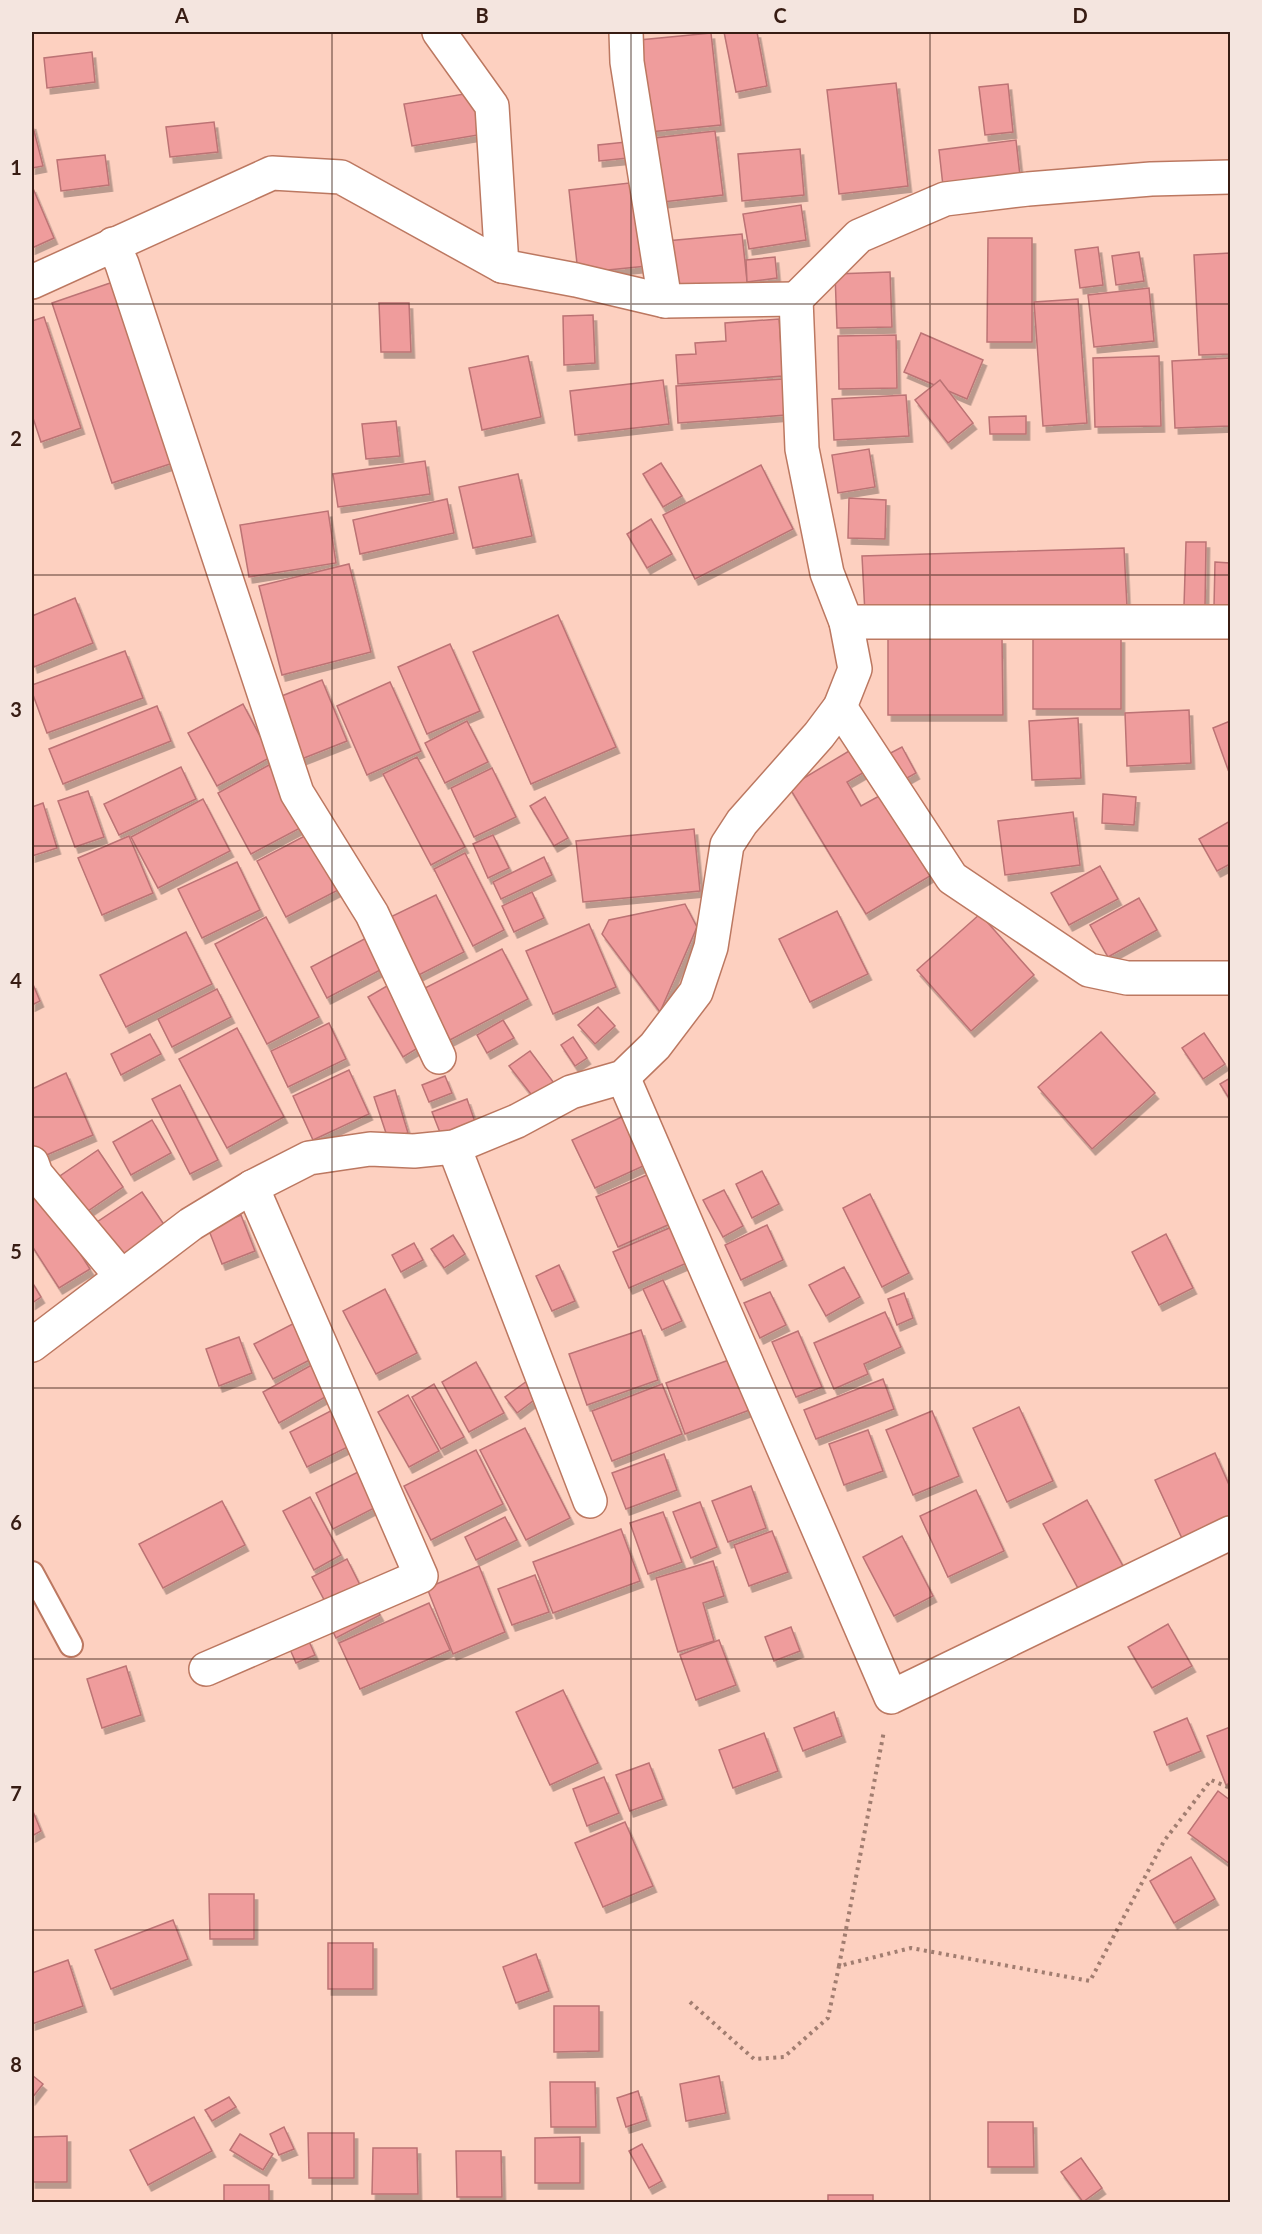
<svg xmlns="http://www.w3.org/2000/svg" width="1262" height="2234" font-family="Lato,sans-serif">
	<defs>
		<filter id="shadow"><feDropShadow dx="3.5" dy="6" stdDeviation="0" flood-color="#0004"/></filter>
	</defs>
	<rect width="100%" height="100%" fill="#fdd0c0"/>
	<!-- building -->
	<g fill="#ef9c9c" stroke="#bc7374" stroke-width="1.5" filter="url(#shadow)">
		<polygon points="724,32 757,32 767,86 736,92"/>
		<polygon points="711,33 721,125 649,132 639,40"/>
		<polygon points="92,52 95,82 47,88 44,58"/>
		<polygon points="896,83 908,186 839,194 827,90"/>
		<polygon points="1008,84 1013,132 985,135 979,87"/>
		<polygon points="476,92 484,134 412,146 404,104"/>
		<polygon points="214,122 218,152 170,157 166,127"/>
		<polygon points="32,123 43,166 32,168"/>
		<polygon points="715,131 723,195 654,203 646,139"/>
		<polygon points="1016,140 1020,176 943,186 939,150"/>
		<polygon points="626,142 628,158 599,161 598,145"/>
		<polygon points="800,149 804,195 742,201 738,154"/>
		<polygon points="105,155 109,185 61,191 57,160"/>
		<polygon points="638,182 647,266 578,273 569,190"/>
		<polygon points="32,186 54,238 32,248"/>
		<polygon points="801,205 806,240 749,249 743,214"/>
		<polygon points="742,234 748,290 672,298 666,241"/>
		<polygon points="988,238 1032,238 1032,342 987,342"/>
		<polygon points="1098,247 1103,285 1080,288 1075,250"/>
		<polygon points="1139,252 1144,281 1116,285 1112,256"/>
		<polygon points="1230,253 1230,354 1199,355 1194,255"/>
		<polygon points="775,257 777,278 747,282 746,260"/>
		<polygon points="890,272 892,327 837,328 835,274"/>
		<polygon points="113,282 173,463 112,483 52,303"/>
		<polygon points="1149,288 1154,341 1094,347 1088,295"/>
		<polygon points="1078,299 1087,423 1043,426 1034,302"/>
		<polygon points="379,303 409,303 411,352 381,352"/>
		<polygon points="593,315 595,363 564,365 563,316"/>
		<polygon points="44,317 81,428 41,442 32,415 32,321"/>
		<polygon points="779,319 783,376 678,384 676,355 696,354 695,343 726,341 725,323"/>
		<polygon points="921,333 983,360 967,399 904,372"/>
		<polygon points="896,335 897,388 839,389 838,336"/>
		<polygon points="528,356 541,417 482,430 469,368"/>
		<polygon points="1159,356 1161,426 1095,427 1093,358"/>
		<polygon points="1230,358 1230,426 1175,428 1172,361"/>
		<polygon points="783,379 786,415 678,423 676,386"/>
		<polygon points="663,380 669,424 575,435 570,391"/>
		<polygon points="940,380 973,423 948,443 915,400"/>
		<polygon points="906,395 909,436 834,440 832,399"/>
		<polygon points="1026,416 1026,434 990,434 989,417"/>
		<polygon points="396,421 400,456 366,459 362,424"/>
		<polygon points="869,449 875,487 838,493 832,455"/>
		<polygon points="425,461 430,494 338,507 333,474"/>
		<polygon points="661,463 682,496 663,507 643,474"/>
		<polygon points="761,465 793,529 695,579 663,515"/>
		<polygon points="518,474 532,536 473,548 459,487"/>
		<polygon points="849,498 886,500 885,539 848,538"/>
		<polygon points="447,499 454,533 360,554 353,520"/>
		<polygon points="328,511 336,563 249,577 240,525"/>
		<polygon points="651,519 672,554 647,568 627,534"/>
		<polygon points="1186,542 1206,542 1205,607 1184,606"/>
		<polygon points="1124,548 1127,607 865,614 862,556"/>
		<polygon points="1215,562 1230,563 1230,608 1214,607"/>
		<polygon points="349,564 371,652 282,675 259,586"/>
		<polygon points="75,598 93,643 34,667 32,660 32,616"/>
		<polygon points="558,615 616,747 531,784 473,652"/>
		<polygon points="1033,636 1121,637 1121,709 1033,709"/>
		<polygon points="888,638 1002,638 1003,715 888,715"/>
		<polygon points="450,644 480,711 427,734 398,667"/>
		<polygon points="125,651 143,698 47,733 32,692 32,685"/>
		<polygon points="322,680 347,741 294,762 269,701"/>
		<polygon points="390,682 421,751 367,775 337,706"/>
		<polygon points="243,704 271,757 217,786 188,733"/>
		<polygon points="157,706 171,741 63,784 49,749"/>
		<polygon points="1189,710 1191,763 1127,766 1125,713"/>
		<polygon points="1078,718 1081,778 1032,780 1029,721"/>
		<polygon points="467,721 488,762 445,783 425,743"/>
		<polygon points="1230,721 1230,775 1213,728"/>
		<polygon points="902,747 916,773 893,786 879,759"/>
		<polygon points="854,748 868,770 847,782 861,806 881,795 930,876 866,914 789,787"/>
		<polygon points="417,757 465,847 431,865 383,774"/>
		<polygon points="269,765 302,827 251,854 218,793"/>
		<polygon points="181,767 196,799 119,835 104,804"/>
		<polygon points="492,768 516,817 474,837 451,788"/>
		<polygon points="88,791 104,837 75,847 58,801"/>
		<polygon points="1103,794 1136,797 1134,825 1102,823"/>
		<polygon points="545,797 568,838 554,846 530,806"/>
		<polygon points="203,799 230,851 158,888 131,837"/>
		<polygon points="43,803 57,848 32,856 32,807"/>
		<polygon points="1073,812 1080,865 1005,875 998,821"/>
		<polygon points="1230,821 1230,864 1217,871 1199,839"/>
		<polygon points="694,829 700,891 583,902 576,841"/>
		<polygon points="316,830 346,886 286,917 257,861"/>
		<polygon points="493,835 509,868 488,878 473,844"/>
		<polygon points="129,836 153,893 102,915 78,858"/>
		<polygon points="465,853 504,930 473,946 434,869"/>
		<polygon points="544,857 552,875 501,899 493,882"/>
		<polygon points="237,862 260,910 202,938 178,889"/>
		<polygon points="1100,866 1118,899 1069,925 1051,893"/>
		<polygon points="532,892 544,918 514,932 502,906"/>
		<polygon points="436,895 464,952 407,981 378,923"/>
		<polygon points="1139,898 1157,930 1108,957 1090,925"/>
		<polygon points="685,904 697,927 660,1012 602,934 609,920"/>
		<polygon points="837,911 868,974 810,1002 779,939"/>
		<polygon points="980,914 1034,975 971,1031 917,970"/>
		<polygon points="266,917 319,1017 267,1044 215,944"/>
		<polygon points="589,924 616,987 553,1014 526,951"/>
		<polygon points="186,932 212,984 126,1027 100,975"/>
		<polygon points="370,936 386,967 327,998 311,967"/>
		<polygon points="502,949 528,999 448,1041 421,990"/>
		<polygon points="32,982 40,1001 32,1005"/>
		<polygon points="392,983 426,1043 403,1057 368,997"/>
		<polygon points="217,989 231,1017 172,1047 158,1019"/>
		<polygon points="598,1007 615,1026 595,1044 578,1025"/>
		<polygon points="503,1020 514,1038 487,1053 477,1035"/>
		<polygon points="329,1023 346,1059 288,1087 271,1051"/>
		<polygon points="237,1028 284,1117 227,1148 179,1059"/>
		<polygon points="1101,1032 1155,1093 1092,1149 1038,1087"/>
		<polygon points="1204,1033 1225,1064 1203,1079 1182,1048"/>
		<polygon points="150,1034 161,1054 121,1075 111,1054"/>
		<polygon points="573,1037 587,1058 575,1066 561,1045"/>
		<polygon points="530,1051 554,1083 534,1098 509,1066"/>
		<polygon points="349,1070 369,1114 313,1140 293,1096"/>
		<polygon points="66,1073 93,1135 35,1160 32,1153 32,1089"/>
		<polygon points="445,1076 452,1093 429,1102 422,1085"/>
		<polygon points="1230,1078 1230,1100 1220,1084"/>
		<polygon points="180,1085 218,1160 190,1174 152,1099"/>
		<polygon points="395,1090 408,1133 388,1139 374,1097"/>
		<polygon points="467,1099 475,1122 441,1135 432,1112"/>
		<polygon points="641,1108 663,1157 595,1188 572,1140"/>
		<polygon points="152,1120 171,1153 131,1175 113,1142"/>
		<polygon points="98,1150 123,1187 82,1215 57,1178"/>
		<polygon points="665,1167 686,1217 618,1247 596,1197"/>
		<polygon points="762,1171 779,1204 752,1218 736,1184"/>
		<polygon points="34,1181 90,1269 59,1288 32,1246 32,1183"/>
		<polygon points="724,1190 743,1226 723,1237 703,1200"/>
		<polygon points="142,1192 167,1229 116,1263 91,1226"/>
		<polygon points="870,1194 909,1273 882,1287 843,1208"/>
		<polygon points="241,1215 255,1251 222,1264 208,1228"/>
		<polygon points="681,1223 696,1259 629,1288 613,1252"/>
		<polygon points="767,1225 783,1260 741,1280 725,1245"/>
		<polygon points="1166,1234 1193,1288 1159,1305 1132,1252"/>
		<polygon points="453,1235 465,1254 444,1268 431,1249"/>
		<polygon points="414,1243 423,1260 401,1272 392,1255"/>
		<polygon points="559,1265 575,1301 552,1311 536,1276"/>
		<polygon points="844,1267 860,1297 826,1316 809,1285"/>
		<polygon points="663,1280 682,1321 662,1330 643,1289"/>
		<polygon points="32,1282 41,1297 32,1303"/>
		<polygon points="385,1289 417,1353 376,1374 343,1311"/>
		<polygon points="770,1292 786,1325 760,1338 744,1303"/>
		<polygon points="904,1293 913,1318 897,1325 888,1299"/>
		<polygon points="885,1312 901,1347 864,1364 868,1374 834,1389 814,1343"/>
		<polygon points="308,1316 327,1351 273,1379 254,1344"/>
		<polygon points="641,1330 658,1380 587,1405 569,1354"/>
		<polygon points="798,1331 822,1387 796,1397 772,1342"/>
		<polygon points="239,1337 252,1373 219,1386 206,1349"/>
		<polygon points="326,1357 343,1387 279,1423 263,1392"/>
		<polygon points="737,1357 755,1408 685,1434 666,1383"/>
		<polygon points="476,1362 504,1413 469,1432 442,1382"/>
		<polygon points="883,1379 894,1409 816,1439 804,1410"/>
		<polygon points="527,1381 538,1397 517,1413 505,1397"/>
		<polygon points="434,1384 464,1437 441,1449 412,1397"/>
		<polygon points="662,1384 682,1434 612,1461 592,1411"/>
		<polygon points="408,1395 439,1451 409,1467 378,1412"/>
		<polygon points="346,1403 364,1439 307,1467 290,1432"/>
		<polygon points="1019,1407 1053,1481 1007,1502 973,1428"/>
		<polygon points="932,1411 959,1476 913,1495 886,1430"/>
		<polygon points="525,1428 570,1518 526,1540 480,1450"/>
		<polygon points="868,1430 883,1471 844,1485 829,1444"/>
		<polygon points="476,1450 503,1504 431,1540 404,1486"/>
		<polygon points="1215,1453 1230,1487 1230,1527 1186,1547 1155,1480"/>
		<polygon points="664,1454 677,1490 626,1509 612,1473"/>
		<polygon points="372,1465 390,1500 333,1529 316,1493"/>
		<polygon points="751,1486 766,1528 728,1542 712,1501"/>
		<polygon points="976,1490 1004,1551 948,1577 920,1516"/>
		<polygon points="310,1497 341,1555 314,1570 283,1511"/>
		<polygon points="1087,1500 1129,1577 1085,1601 1043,1524"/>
		<polygon points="222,1501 245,1545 163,1588 139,1544"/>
		<polygon points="700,1502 717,1547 691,1558 673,1512"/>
		<polygon points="663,1512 682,1562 648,1574 630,1523"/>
		<polygon points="505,1517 517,1540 476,1560 465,1537"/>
		<polygon points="621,1529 640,1581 553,1613 533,1562"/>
		<polygon points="772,1531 788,1572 749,1586 734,1545"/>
		<polygon points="902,1536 933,1596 894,1616 863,1557"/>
		<polygon points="347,1559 362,1589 328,1607 312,1577"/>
		<polygon points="713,1561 724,1596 703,1603 714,1641 678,1652 656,1578"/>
		<polygon points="479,1566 505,1632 453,1654 427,1588"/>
		<polygon points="535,1575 549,1612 512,1625 498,1589"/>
		<polygon points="367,1592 380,1615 336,1638 325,1614"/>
		<polygon points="429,1603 450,1650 360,1689 339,1643"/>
		<polygon points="1168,1624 1192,1666 1152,1688 1128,1647"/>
		<polygon points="791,1627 800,1651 774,1661 765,1637"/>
		<polygon points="308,1639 315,1655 296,1663 289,1647"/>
		<polygon points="719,1640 736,1685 696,1700 680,1655"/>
		<polygon points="126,1666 141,1715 102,1728 87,1679"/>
		<polygon points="563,1690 598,1763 550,1785 516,1712"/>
		<polygon points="834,1712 842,1736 803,1751 794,1728"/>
		<polygon points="1187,1718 1201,1751 1167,1765 1154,1732"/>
		<polygon points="1230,1727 1230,1783 1226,1785 1207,1736"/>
		<polygon points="764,1733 778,1771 733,1788 719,1750"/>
		<polygon points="649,1763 663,1799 630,1811 616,1775"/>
		<polygon points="604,1777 619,1813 587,1826 573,1789"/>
		<polygon points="1218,1791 1230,1800 1230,1864 1188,1833"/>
		<polygon points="32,1809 41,1831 32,1836"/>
		<polygon points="625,1822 653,1886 603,1907 575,1843"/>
		<polygon points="1191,1857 1215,1899 1174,1923 1150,1881"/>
		<polygon points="209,1894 254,1894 254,1939 210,1939"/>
		<polygon points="173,1920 188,1959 111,1989 95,1950"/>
		<rect x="328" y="1943" width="45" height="46"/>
		<polygon points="536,1954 549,1991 516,2003 503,1967"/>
		<polygon points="68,1960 83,2006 32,2024 32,1973"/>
		<polygon points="554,2006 599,2006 599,2051 554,2052"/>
		<polygon points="32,2075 43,2084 32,2098"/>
		<polygon points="719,2076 726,2113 686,2121 680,2084"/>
		<polygon points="550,2082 595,2082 596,2127 551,2127"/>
		<polygon points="638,2091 647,2120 626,2127 617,2098"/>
		<polygon points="229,2097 236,2107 212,2121 205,2110"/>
		<polygon points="194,2117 212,2151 148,2185 130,2150"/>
		<polygon points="988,2122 1033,2122 1034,2167 988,2167"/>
		<polygon points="284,2127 294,2149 279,2155 270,2134"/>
		<polygon points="308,2133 354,2133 354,2178 309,2178"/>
		<polygon points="240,2134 273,2154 263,2170 230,2150"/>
		<polygon points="67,2136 67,2182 32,2182 32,2137"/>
		<polygon points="580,2137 580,2183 535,2183 535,2138"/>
		<polygon points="642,2144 662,2181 649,2188 629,2151"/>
		<polygon points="373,2148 417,2148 418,2194 372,2194"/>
		<polygon points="456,2151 501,2151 502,2197 457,2197"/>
		<polygon points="1081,2158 1102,2188 1083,2202 1061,2172"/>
		<rect x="224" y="2185" width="45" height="17"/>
		<rect x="828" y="2195" width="45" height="7"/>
	</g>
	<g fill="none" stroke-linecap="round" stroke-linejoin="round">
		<!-- service casing -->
		<g stroke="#bc7861" stroke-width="26">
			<polyline id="service" points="32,1573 71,1645"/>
		</g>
		<!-- minor casing -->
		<g stroke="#bc7861" stroke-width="36">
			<g id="minor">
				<polyline points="439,32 492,106 502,266"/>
				<polyline points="626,32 627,62 665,301"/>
				<polyline points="113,244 122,264 297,793 372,914 439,1057"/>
				<polyline points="32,282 272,173 341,177 502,266 576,280 665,301 796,299"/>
				<polyline points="846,622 1230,622"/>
				<polyline points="840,707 952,878 1089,970 1127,978 1230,978"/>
				<polyline points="623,1077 891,1697 1230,1533"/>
				<polyline points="454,1147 590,1501"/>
				<polyline points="32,1163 36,1174 121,1276"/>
				<polyline points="32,1345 191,1224 252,1187 309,1158 370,1149 414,1151 454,1147 517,1121 571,1092 623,1077 655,1046 696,992 711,947 727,845 742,822 819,735 840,707 855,669 846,622 827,573 802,449 796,299 859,236 945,199 1028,189 1151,179 1230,177"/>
				<polyline points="206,1669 421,1576 252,1187"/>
			</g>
		</g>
		<!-- path -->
		<g stroke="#a17d70" stroke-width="4" stroke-dasharray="3 4.5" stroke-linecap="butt">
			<polyline points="839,1966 884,1731"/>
			<polyline points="690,2002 754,2059 784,2057 828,2018 839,1966 911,1948 1090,1981 1164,1841 1211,1780 1230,1788"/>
		</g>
		<!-- service -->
		<use href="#service" stroke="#fff" stroke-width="22"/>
		<!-- minor -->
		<use href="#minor" stroke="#fff" stroke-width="33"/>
	</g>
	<!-- grid -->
	<path fill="none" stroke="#371c13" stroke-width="1.5" stroke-opacity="0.55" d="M 332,32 L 332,2202M 631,32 L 631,2202M 930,32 L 930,2202M 32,304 L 1230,304M 32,575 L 1230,575M 32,846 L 1230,846M 32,1117 L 1230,1117M 32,1388 L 1230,1388M 32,1659 L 1230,1659M 32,1930 L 1230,1930"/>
	<!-- border -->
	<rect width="1262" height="2234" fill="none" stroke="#f4e5df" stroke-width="66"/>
	<rect x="33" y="33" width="1196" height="2168" fill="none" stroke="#371c13" stroke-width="2"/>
	<g font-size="20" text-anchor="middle" font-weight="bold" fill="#371c13">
		<text x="182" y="23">A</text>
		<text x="482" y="23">B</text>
		<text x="780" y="23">C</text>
		<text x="1080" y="23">D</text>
		<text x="16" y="175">1</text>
		<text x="16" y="446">2</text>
		<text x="16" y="717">3</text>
		<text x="16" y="988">4</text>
		<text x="16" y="1259">5</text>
		<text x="16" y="1530">6</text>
		<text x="16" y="1801">7</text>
		<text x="16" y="2072">8</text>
	</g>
</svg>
